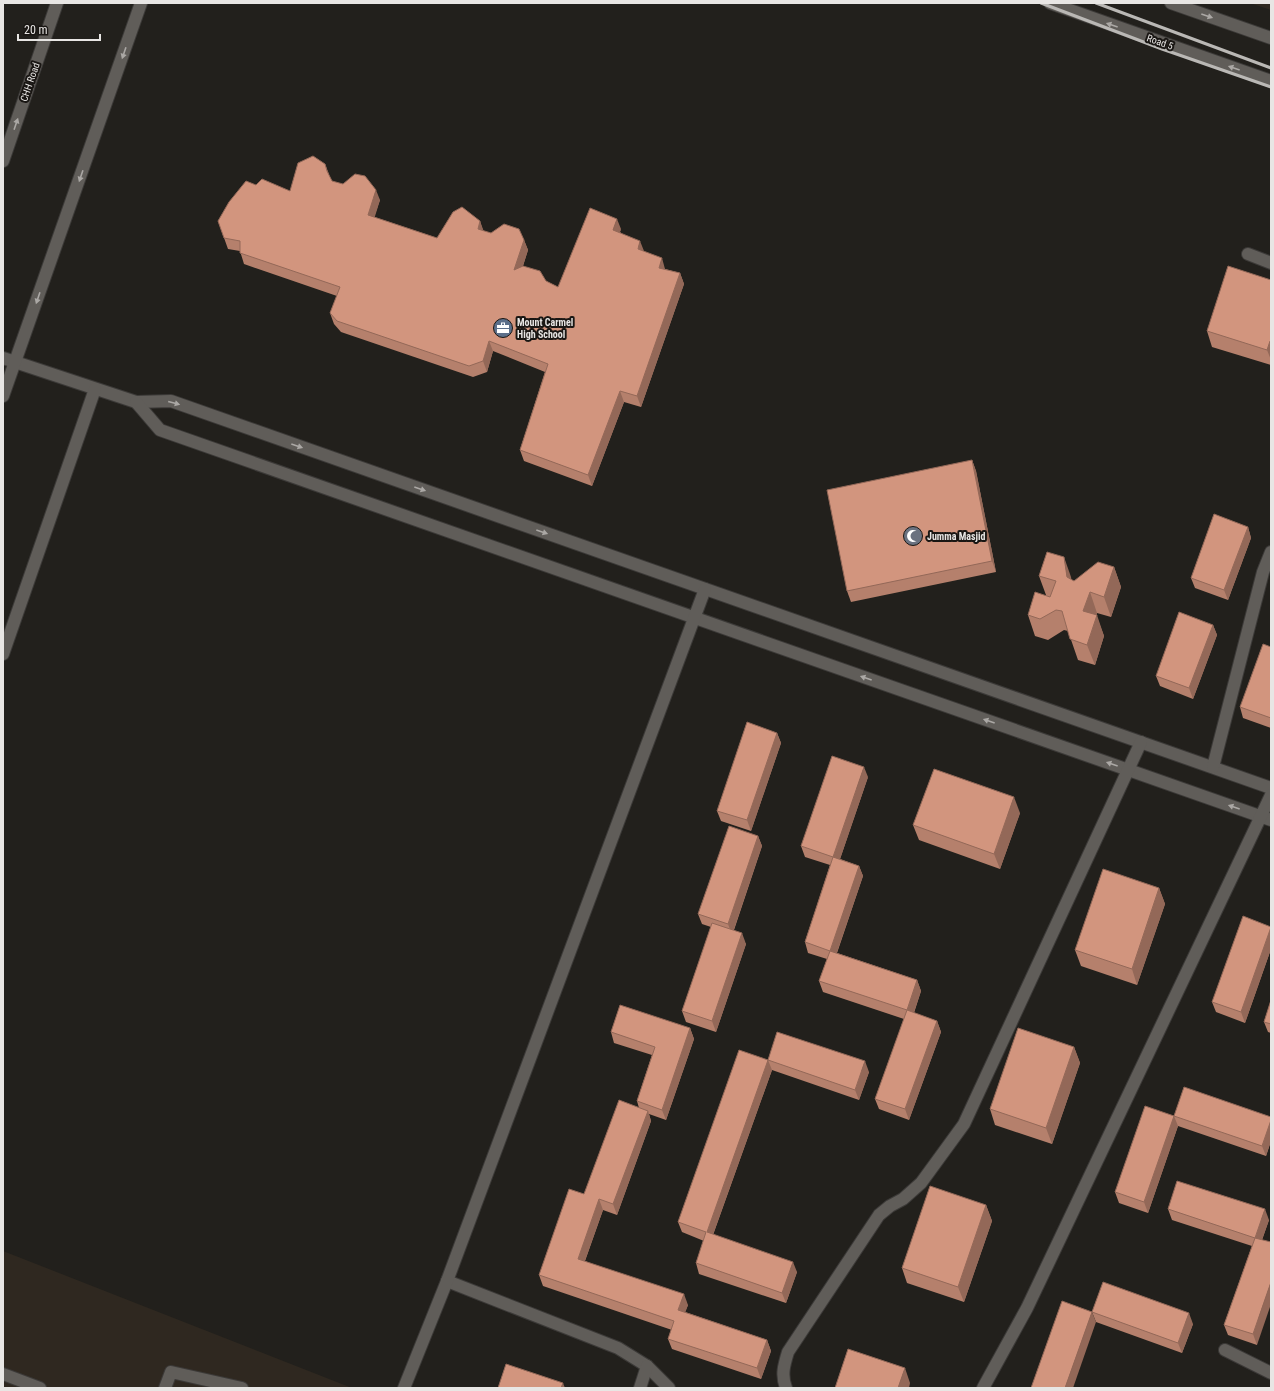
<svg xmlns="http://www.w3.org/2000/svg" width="1274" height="1391" font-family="'Roboto Condensed',sans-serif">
	<rect width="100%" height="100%" fill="#22201c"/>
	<!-- built -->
	<g fill="#2f2820">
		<polygon points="1250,3 1271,3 1271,10"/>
		<polygon points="3,1251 352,1388 3,1388"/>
	</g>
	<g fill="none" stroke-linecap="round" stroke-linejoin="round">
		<!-- street casing -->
		<g stroke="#3c3a38" stroke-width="14">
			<g id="street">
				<polyline points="1248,254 1271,263"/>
				<polyline points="3,358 136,402 171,401 1271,788"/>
				<polyline points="136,402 160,430 1271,820"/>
				<polyline points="3,654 95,389"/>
				<polyline points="1213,767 1263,572 1271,552"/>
				<polyline points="447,1281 618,1348 647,1366 669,1388"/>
				<polyline points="1225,1350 1271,1373"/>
				<polyline points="3,1374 40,1388"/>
				<polyline points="165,1388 171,1372 242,1388"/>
				<polyline points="640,1388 647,1366"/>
				<path d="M 786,1388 C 781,1375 784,1365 788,1352 L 879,1215 L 890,1206 L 903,1199 L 921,1183 L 964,1124 L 1141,742"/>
				<polyline points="983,1388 1027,1308 1271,795"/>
			</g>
		</g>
		<!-- secondary casing -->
		<g stroke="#3c3a38" stroke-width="14">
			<g id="secondary">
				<polyline points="1050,3 1271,81"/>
				<polyline points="1171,3 1271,38"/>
				<polyline points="3,161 57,3"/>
				<polyline points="3,396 141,3"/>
				<polyline points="404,1388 447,1281 705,589"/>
			</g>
		</g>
		<!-- street -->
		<use href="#street" stroke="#605d59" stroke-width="12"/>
		<!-- secondary -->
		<use href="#secondary" stroke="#605d59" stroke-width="12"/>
		<!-- rail -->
		<g stroke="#bab8b5" stroke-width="3">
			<polyline points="1041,3 1162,49 1271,87"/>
			<polyline points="1096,3 1271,68"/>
		</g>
	</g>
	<!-- wall -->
	<g fill="#b5806c">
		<polygon points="325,164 329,176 332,181 380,200 374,217 437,238 480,221 483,231 491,233 524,240 528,250 523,266 546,281 558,287 621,229 620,232 665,269 680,273 684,284 641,407 624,402 592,486 524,461 520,450 545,372 493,351 487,372 473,377 341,332 334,324 330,313 337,296 244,264 240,251 228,249 218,221 256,185 290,191"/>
		<polygon points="1271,280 1271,365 1212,347 1207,331"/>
		<polygon points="972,460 976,471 996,572 851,602 847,591"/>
		<polygon points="1248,527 1251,538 1228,600 1195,588 1191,578"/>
		<polygon points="1114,567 1121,587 1111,617 1097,613 1096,615 1104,636 1095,665 1078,660 1068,631 1064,630 1048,640 1035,636 1028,615 1046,595 1039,576 1071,577 1071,580 1074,581"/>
		<polygon points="1213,625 1217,635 1193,699 1160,686 1156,676"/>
		<polygon points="1271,647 1271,728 1243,718 1240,707"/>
		<polygon points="777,733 781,743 751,831 721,821 717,811"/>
		<polygon points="868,777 840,859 859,866 863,876 837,953 917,980 921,991 914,1013 937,1021 941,1032 909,1120 879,1109 875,1099 904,1019 823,992 819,981 827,959 808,953 805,942 830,865 805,857 801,846"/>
		<polygon points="1020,813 1000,869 919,840 913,825"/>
		<polygon points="758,836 762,846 734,930 746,944 716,1032 686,1022 682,1011 711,927 702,924 698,914"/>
		<polygon points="1159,888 1165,904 1137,985 1081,966 1075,950"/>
		<polygon points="1271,927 1271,949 1245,1023 1216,1012 1212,1002"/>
		<polygon points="1271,1000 1271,1033 1268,1032 1264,1022"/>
		<polygon points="690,1028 694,1039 666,1120 649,1114 651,1121 617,1215 603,1210 585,1261 688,1305 685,1312 767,1340 771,1351 761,1379 672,1349 668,1339 672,1330 543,1286 539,1275 584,1194 639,1108 637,1101 652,1055 614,1043 611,1032"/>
		<polygon points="1074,1047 1080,1063 1052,1144 995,1125 990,1109"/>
		<polygon points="768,1060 869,1072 859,1100 772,1070 713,1235 797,1272 786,1303 699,1274 696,1263 704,1241 682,1232 678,1222"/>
		<polygon points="1174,1116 1271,1117 1271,1141 1266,1156 1178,1126 1148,1213 1119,1203 1115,1192"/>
		<polygon points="986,1205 992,1221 964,1302 907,1283 902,1268"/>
		<polygon points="1168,1209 1269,1220 1262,1240 1257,1345 1228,1335 1224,1325 1252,1246 1172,1220"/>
		<polygon points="1092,1312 1193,1324 1182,1353 1096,1322"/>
	</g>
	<!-- shaded-wall -->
	<g fill="#936858">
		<polygon points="325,164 329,174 330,182 327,171"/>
		<polygon points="376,190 380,200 372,226 368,215"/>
		<polygon points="617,219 621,229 617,240 613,230"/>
		<polygon points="480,221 484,232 478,229"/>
		<polygon points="524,240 528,250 518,281 514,270"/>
		<polygon points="640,241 644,251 638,249"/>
		<polygon points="662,258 665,269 663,278 659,268"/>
		<polygon points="680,273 684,284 641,407 637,396"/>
		<polygon points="489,341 493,351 487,372 483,361"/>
		<polygon points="1270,341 1271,343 1271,360 1267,350"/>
		<polygon points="620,391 624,402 592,486 588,475"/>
		<polygon points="972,460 976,471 996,572 992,561"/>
		<polygon points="1248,527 1251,538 1228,600 1224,590"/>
		<polygon points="1064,557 1071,577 1075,598 1067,577"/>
		<polygon points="1114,567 1121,587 1111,617 1104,597"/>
		<polygon points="1090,592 1097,613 1091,631 1083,611"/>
		<polygon points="1097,615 1104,636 1095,665 1087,645"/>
		<polygon points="1213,625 1217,635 1193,699 1189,688"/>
		<polygon points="777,733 781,743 751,831 747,820"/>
		<polygon points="864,767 868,777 837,868 833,857"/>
		<polygon points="1014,797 1020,813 1000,869 994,854"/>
		<polygon points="758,836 762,846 732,935 728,924"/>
		<polygon points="859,866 863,876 834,961 830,951"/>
		<polygon points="1159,888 1165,904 1137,985 1132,969"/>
		<polygon points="1271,927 1271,949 1245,1023 1241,1012"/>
		<polygon points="742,933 746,944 716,1032 712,1021"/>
		<polygon points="917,980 921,991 911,1021 907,1010"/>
		<polygon points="937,1021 941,1032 909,1120 905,1109"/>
		<polygon points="690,1028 694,1039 666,1120 662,1110"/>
		<polygon points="1074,1047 1080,1063 1052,1144 1046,1128"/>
		<polygon points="768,1060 772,1070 710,1243 707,1232"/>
		<polygon points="865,1061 869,1072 859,1100 855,1090"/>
		<polygon points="648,1111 651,1121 617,1215 613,1204"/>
		<polygon points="1174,1116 1178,1126 1148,1213 1144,1202"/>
		<polygon points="1271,1120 1271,1141 1266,1156 1262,1146"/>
		<polygon points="599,1199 603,1210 582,1269 578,1259"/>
		<polygon points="986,1205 992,1221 964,1302 958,1287"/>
		<polygon points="1265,1209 1269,1220 1259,1248 1255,1238"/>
		<polygon points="793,1262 797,1272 786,1303 782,1293"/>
		<polygon points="1271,1282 1271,1304 1257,1345 1253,1334"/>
		<polygon points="684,1294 688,1305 682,1321 678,1310"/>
		<polygon points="1092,1312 1096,1322 1073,1388 1065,1388"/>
		<polygon points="1189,1313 1193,1324 1182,1353 1178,1343"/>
		<polygon points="767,1340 771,1351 761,1379 757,1368"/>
		<polygon points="905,1368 910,1383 909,1388 898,1388"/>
		<polygon points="563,1383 565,1388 561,1388"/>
	</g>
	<!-- building -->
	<g fill="#d2957e" stroke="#936858">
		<polygon points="313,156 325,164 327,171 332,181 343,184 355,174 365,176 376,190 368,215 437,238 453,212 462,207 480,221 478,229 491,233 504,224 519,229 524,240 514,270 523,266 540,271 546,281 558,287 590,208 617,219 613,230 640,241 638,249 662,258 659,268 680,273 637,396 620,391 588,475 520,450 548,364 489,341 483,361 469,366 337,321 330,313 340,287 240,253 240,241 224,238 218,221 229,202 246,181 256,185 262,179 290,191 298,163"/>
		<polygon points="1228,266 1271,280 1271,341 1270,341 1267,350 1207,331"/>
		<polygon points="972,460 992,561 847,591 827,490"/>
		<polygon points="1214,514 1248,527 1224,590 1191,578"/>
		<polygon points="1047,552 1064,557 1067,577 1074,581 1098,562 1114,567 1104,597 1090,592 1083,611 1097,615 1087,645 1070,639 1062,611 1056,610 1040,619 1028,615 1035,592 1050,597 1056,581 1039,576"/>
		<polygon points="1179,612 1213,625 1189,688 1156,676"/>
		<polygon points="1263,644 1271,647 1271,718 1240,707"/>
		<polygon points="747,722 777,733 747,820 717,811"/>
		<polygon points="832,756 864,767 833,857 801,846"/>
		<polygon points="934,769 1014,797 994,854 913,825"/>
		<polygon points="729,826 758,836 728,924 698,914"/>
		<polygon points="833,857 859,866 830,951 917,980 907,1010 819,981 830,951 805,942"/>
		<polygon points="1103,869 1159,888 1132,969 1075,950"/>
		<polygon points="1243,916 1271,927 1241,1012 1212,1002"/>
		<polygon points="712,923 742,933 712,1021 682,1011"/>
		<polygon points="1271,1000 1271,1024 1264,1022"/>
		<polygon points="620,1005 690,1028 662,1110 637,1101 655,1047 611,1032"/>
		<polygon points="907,1010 937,1021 905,1109 875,1099"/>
		<polygon points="1018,1028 1074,1047 1046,1128 990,1109"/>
		<polygon points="777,1032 865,1061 855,1090 768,1060"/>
		<polygon points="739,1050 768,1060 707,1232 793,1262 782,1293 696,1263 706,1232 678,1222"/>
		<polygon points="1184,1087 1271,1117 1271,1120 1262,1146 1174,1116"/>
		<polygon points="619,1100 648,1111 613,1204 599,1199 578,1259 684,1294 678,1310 767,1340 757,1368 668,1339 674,1321 539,1275 569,1189 584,1194"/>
		<polygon points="1145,1106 1174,1116 1144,1202 1115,1192"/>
		<polygon points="1177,1181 1265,1209 1255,1238 1168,1209"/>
		<polygon points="930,1186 986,1205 958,1287 902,1268"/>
		<polygon points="1255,1238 1271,1242 1271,1282 1253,1334 1224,1325"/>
		<polygon points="1103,1282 1189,1313 1178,1343 1092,1312"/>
		<polygon points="1062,1301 1092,1312 1065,1388 1031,1388"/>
		<polygon points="848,1349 905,1368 898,1388 835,1388"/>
		<polygon points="506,1364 563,1383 561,1388 498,1388"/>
	</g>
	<!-- one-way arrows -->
	<defs><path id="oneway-solid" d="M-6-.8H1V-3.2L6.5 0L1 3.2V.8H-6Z"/></defs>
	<g fill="#aba8a5">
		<use href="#oneway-solid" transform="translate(1207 16) rotate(19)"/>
		<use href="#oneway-solid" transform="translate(1112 25) rotate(-161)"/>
		<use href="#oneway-solid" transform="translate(124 53) rotate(109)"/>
		<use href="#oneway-solid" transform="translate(1234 68) rotate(-161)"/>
		<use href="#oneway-solid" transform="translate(16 124) rotate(-71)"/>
		<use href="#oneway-solid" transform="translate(81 176) rotate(109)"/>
		<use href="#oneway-solid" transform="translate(38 298) rotate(109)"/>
		<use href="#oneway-solid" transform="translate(174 403) rotate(15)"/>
		<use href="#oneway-solid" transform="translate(297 446) rotate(19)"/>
		<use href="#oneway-solid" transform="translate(420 489) rotate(19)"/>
		<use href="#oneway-solid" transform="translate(542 532) rotate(19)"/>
		<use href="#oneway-solid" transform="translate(866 678) rotate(-161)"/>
		<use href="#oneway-solid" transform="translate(989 721) rotate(-161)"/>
		<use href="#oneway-solid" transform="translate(1112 764) rotate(-161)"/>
		<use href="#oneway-solid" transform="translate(1234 807) rotate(-161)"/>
	</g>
	<!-- icons -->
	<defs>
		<g id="office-disc" transform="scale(1)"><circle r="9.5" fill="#5c6f8a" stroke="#191613"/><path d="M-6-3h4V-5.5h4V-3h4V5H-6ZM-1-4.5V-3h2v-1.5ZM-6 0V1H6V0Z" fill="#fff"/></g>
		<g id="mosque-disc" transform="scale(1)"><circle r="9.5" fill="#6b7280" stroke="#191613"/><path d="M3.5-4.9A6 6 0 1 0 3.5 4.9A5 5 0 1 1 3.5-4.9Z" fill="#fff"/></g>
	</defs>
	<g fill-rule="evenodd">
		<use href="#office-disc" x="503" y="328"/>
		<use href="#mosque-disc" x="913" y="536"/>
	</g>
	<g text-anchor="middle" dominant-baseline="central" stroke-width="4" stroke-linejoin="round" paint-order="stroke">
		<!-- street labels -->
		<g font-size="10" fill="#e8e6e4" stroke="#191613">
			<text transform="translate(1160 42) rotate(19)">Road 5</text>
			<text transform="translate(30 82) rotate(-71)">CHH Road</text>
		</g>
		<!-- poi labels -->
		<g font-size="10" font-weight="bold" fill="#e8e6e4" stroke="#191613" text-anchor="start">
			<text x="517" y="322">Mount Carmel<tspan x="517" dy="12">High School</tspan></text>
			<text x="927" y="536">Jumma Masjid</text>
		</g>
	</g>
	<!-- border -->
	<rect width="1274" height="1391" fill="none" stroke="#e8e6e4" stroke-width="8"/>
	<!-- scale -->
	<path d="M18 34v6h82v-6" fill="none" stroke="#e8e6e4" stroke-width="2"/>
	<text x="24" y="34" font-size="12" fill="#e8e6e4" stroke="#191613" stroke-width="3" paint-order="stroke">20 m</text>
</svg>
